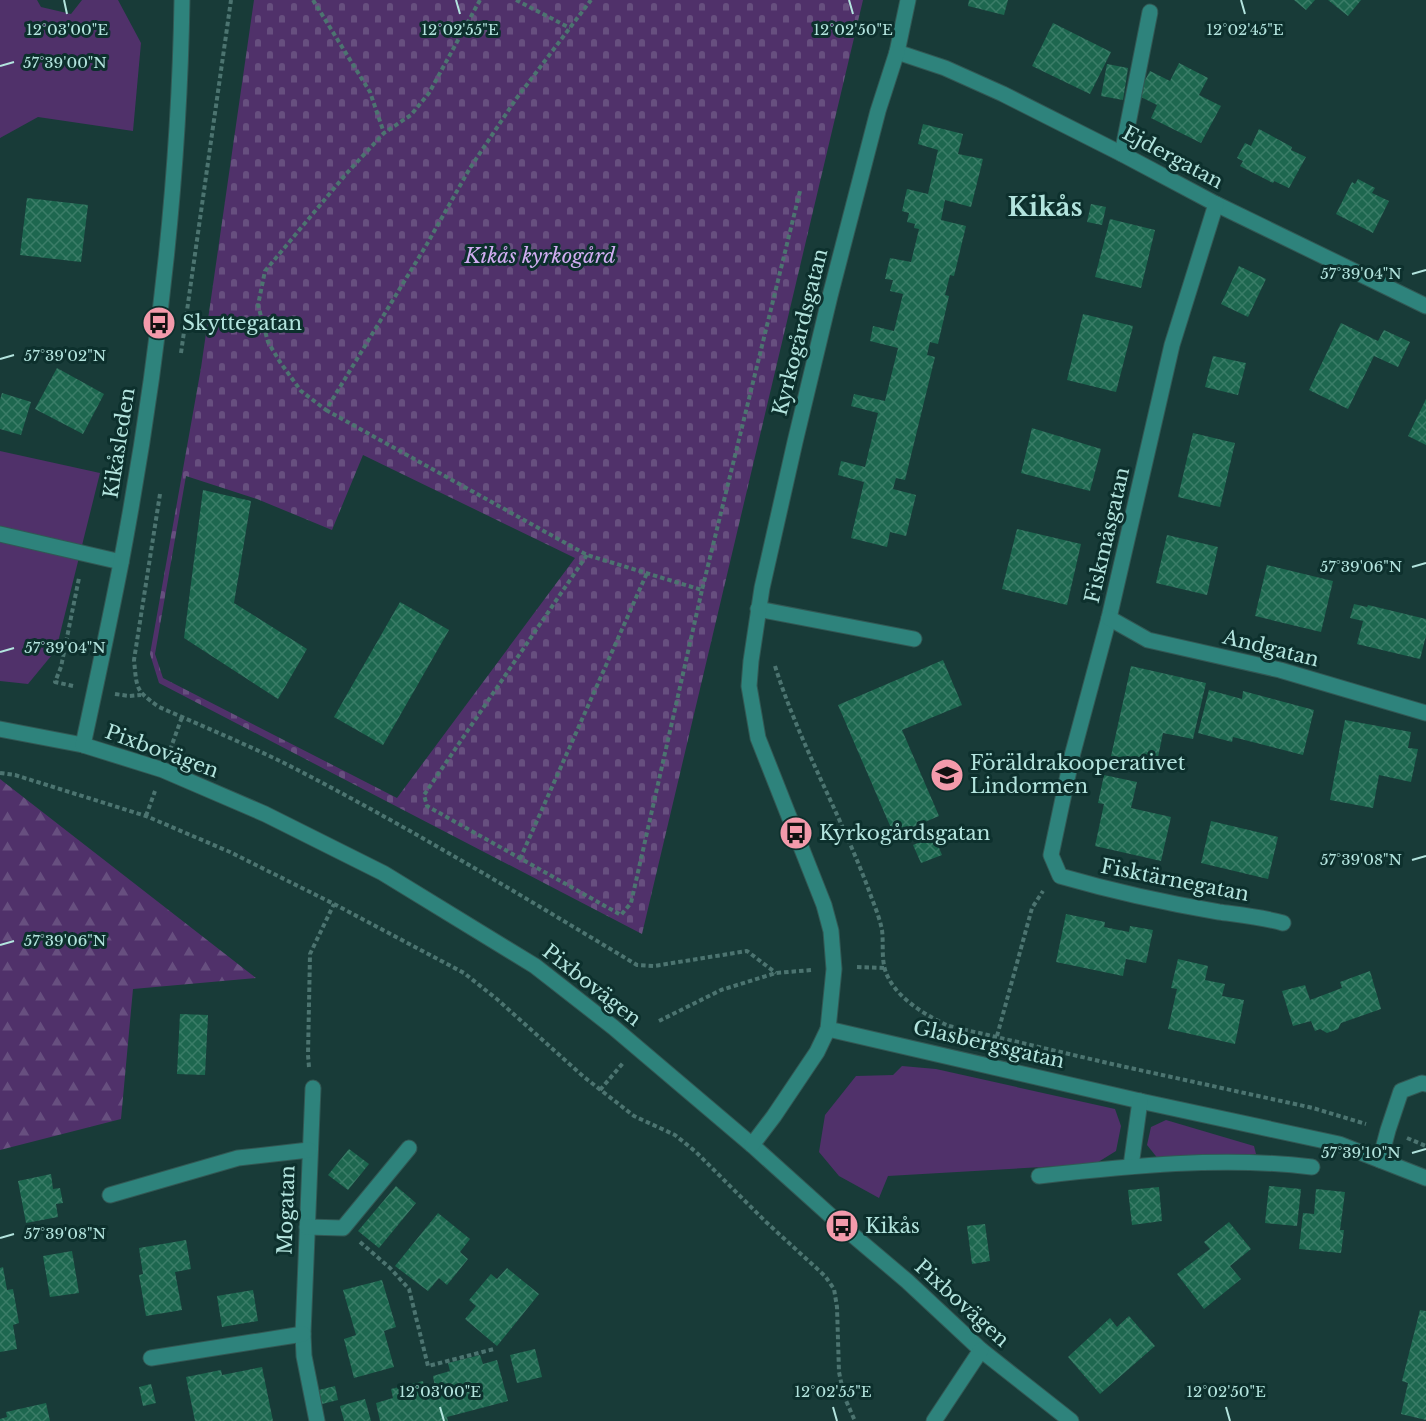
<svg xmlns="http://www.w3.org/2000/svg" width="1426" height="1421" font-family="'Libre Baskerville',serif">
	<defs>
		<pattern id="forest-firs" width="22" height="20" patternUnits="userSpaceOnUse" patternTransform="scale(1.5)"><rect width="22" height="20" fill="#50316a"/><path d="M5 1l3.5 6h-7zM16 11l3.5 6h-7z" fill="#674f7f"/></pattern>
		<pattern id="cemetery-stones" width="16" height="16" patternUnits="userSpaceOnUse" patternTransform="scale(1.5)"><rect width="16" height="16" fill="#50316a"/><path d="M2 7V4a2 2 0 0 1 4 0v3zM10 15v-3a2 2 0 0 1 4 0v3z" fill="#674f7f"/></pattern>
		<pattern id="building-cross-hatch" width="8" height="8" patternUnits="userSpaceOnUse" patternTransform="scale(1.5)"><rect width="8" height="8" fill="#1d674f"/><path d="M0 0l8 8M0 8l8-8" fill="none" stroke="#3b7d68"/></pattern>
	</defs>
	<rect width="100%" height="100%" fill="#183b38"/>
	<!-- green -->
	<g fill="#50316a">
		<polygon points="0,0 37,0 41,7 71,14 82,0 118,0 141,43 133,131 38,117 0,138"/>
		<polygon points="0,451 100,473 56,650 28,684 0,681"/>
		<polygon points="902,1066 936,1069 1115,1109 1121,1126 1116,1151 1095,1164 888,1176 879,1198 839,1176 819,1152 825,1115 856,1076 893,1075"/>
		<polygon points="1166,1120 1254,1146 1256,1154 1159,1160 1147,1145 1151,1127"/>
	</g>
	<!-- forest -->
	<polygon fill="url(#forest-firs)" points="0,779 256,978 133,989 121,1119 0,1150"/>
	<!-- cemetery -->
	<path fill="url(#cemetery-stones)" fill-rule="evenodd" d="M 254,0 L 863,0 L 642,934 L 159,683 L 150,654 L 201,368 ZM 363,455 L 575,558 L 397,798 L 163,678 L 155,654 L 186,476 L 257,499 L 332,530 Z"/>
	<!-- building -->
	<g fill="url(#building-cross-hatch)">
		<polygon points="969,0 1008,0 1004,15 968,6"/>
		<polygon points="1294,0 1315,0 1306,10"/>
		<polygon points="1328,0 1361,0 1348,16"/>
		<polygon points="1053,23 1111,52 1090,94 1032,66"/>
		<polygon points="1179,63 1208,78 1199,95 1221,106 1201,143 1151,118 1157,105 1137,95 1150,71 1170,81"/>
		<polygon points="1107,64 1128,68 1123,100 1101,96"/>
		<polygon points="923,124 963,134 958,154 983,159 971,207 945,200 941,220 966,226 954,276 950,275 945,295 949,296 938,344 930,342 927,355 935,357 905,480 896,478 893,489 916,495 906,536 890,532 887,547 851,538 864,482 838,475 841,461 865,467 878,413 851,406 854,394 885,401 898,348 870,341 873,326 894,331 903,294 890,291 893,280 885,279 890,258 911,262 919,229 914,228 915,224 907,222 909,213 902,211 907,189 928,194 938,150 918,144"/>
		<polygon points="1259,129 1292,147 1291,150 1306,157 1289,188 1274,181 1273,183 1240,166 1243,161 1237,158 1245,143 1251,146"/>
		<polygon points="1358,179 1375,188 1372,193 1389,201 1373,233 1336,214 1352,182 1355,184"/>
		<polygon points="27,198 88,205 81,262 20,255"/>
		<polygon points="1091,204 1106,207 1102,225 1087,222"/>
		<polygon points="1110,219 1155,230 1141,288 1095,277"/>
		<polygon points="1239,266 1266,279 1248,317 1221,304"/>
		<polygon points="1083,314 1133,326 1116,392 1067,380"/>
		<polygon points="1341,323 1378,341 1384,330 1410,342 1398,367 1374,356 1348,409 1309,390"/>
		<polygon points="1213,356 1246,363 1238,395 1205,387"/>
		<polygon points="57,368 104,394 83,434 35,409"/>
		<polygon points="2,393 31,402 21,435 0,429 0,400"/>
		<polygon points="1426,399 1426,445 1408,436"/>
		<polygon points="1032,428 1101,449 1090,491 1021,473"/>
		<polygon points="1193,433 1235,443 1220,507 1178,497"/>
		<polygon points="203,490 251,501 234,603 307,649 278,699 184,638"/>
		<polygon points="1017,529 1081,544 1067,605 1002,589"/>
		<polygon points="1167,535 1218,547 1207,595 1156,583"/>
		<polygon points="1267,565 1333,581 1321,632 1255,616"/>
		<polygon points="400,602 449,630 383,745 334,717"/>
		<polygon points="1354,604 1367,607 1368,605 1426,619 1426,636 1420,659 1357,644 1363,621 1350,618"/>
		<polygon points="943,660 962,705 902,730 939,816 894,835 838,705"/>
		<polygon points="1131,666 1206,683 1193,739 1163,733 1158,757 1147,755 1145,764 1111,756"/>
		<polygon points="1209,690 1242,699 1243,691 1314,710 1303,755 1233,737 1232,742 1198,733"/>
		<polygon points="1345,720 1411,732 1408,748 1418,749 1411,782 1379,775 1373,808 1330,800"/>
		<polygon points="1104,775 1137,782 1131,808 1171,817 1161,861 1095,846 1104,804 1098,803"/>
		<polygon points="1211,821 1278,837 1268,879 1201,863"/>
		<polygon points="934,836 942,855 921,863 913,845"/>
		<polygon points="1066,914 1105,922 1104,927 1129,932 1130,926 1153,930 1146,963 1126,959 1123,976 1056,962"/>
		<polygon points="1178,959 1208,966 1205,980 1225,984 1222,996 1244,1000 1235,1044 1168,1029 1177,989 1171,988"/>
		<polygon points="1370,971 1381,1009 1341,1023 1338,1029 1327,1033 1320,1029 1315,1031 1311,1021 1293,1026 1282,991 1305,985 1310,1000 1342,988 1340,982"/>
		<polygon points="180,1014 208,1015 205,1075 177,1074"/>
		<polygon points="349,1149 369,1164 348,1190 328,1175"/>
		<polygon points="51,1174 53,1189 60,1188 63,1203 56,1204 58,1217 26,1223 18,1181"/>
		<polygon points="396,1186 416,1203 379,1248 358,1231"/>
		<polygon points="1269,1186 1301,1189 1297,1226 1265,1223"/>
		<polygon points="1159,1187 1162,1221 1132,1225 1128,1190"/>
		<polygon points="1316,1189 1345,1192 1340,1230 1344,1230 1341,1253 1299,1249 1303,1213 1314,1214"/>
		<polygon points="438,1213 470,1239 460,1252 468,1259 447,1285 439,1278 428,1291 395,1266"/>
		<polygon points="1229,1222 1251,1249 1230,1266 1241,1279 1204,1309 1177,1274 1210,1249 1204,1242"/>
		<polygon points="985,1224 990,1261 972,1264 967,1226"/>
		<polygon points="186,1240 191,1269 175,1272 182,1310 146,1316 139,1275 143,1274 139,1248"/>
		<polygon points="72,1251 79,1293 50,1297 43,1256"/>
		<polygon points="3,1267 7,1290 13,1289 19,1323 13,1325 17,1349 0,1352 0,1268"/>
		<polygon points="507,1268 539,1294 497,1346 465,1319 476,1306 469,1300 491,1274 497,1279"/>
		<polygon points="382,1280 396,1327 384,1331 394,1367 354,1378 344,1339 356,1335 343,1290"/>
		<polygon points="253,1290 258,1321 222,1327 217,1296"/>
		<polygon points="1420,1310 1426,1311 1426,1420 1401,1414 1408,1383 1402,1381"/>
		<polygon points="1129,1316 1155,1346 1100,1394 1068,1357 1110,1318 1117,1327"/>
		<polygon points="535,1349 542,1377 517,1383 510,1355"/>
		<polygon points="480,1355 483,1364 497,1360 508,1401 447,1417 448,1421 380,1421 376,1403 393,1398 391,1389 423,1381 425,1390 435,1387 433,1376 450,1371 448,1363"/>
		<polygon points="262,1367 273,1421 195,1421 186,1377 221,1370 222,1375"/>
		<polygon points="151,1384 156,1403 143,1406 139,1387"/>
		<polygon points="335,1386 338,1400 322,1404 319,1390"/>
		<polygon points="365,1399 371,1421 344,1421 340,1406"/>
		<polygon points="46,1403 50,1421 0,1421 0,1419 7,1417 6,1412"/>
	</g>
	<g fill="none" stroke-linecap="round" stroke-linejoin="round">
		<!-- minor casing -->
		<g stroke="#325854" stroke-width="17">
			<g id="minor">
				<polyline points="897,52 945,68 1003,94 1122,154 1216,204 1426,306"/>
				<polyline points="1122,154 1150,12"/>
				<path d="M 1216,204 L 1172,345 L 1109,618 L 1072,756 L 1051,855 L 1060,876 C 1112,891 1166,903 1219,912 C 1241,915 1262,917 1283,923"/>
				<polyline points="0,534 121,562"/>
				<polyline points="758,609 914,639"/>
				<polyline points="1109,618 1148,640 1280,670 1426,713"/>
				<polyline points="0,729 83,745 163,770 265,814 383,873 535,966 613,1027 752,1145 842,1226 907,1281 981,1350 1071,1421"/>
				<path d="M 83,745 C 96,685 109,624 121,563 C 156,378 179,189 182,0"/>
				<polyline points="828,1029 1140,1101 1339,1144 1426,1178"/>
				<polyline points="313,1088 303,1334 304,1356 317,1421"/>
				<polyline points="752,1145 774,1116 817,1052 828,1029 834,969 831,931 824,905 758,738 749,686 751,661 762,588 795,442 830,296 878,111 897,52 908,0"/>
				<polyline points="1380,1160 1388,1130 1401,1091 1422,1083 1426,1084"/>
				<polyline points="1131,1166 1140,1101"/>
				<path d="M 1039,1176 C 1129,1166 1222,1156 1312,1167"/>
				<polyline points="110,1195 238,1158 309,1150"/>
				<polyline points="307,1227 343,1228 409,1148"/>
				<polyline points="151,1358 303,1334"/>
				<polyline points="934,1421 981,1350"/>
			</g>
		</g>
		<!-- path -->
		<g stroke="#4c7470" stroke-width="4" stroke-dasharray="4.5 3" stroke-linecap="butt">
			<polyline points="313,0 370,92 384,133"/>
			<polyline points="480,0 429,93 411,115 384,133 346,174 265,271 258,305 268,342 280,362 301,391 326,410 427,244 470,168 516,99 591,0"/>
			<polyline points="516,0 570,28"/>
			<polyline points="181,353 231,0"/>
			<polyline points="326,410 587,555 702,590 800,191"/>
			<path d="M 160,494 L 134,660 C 137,689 135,690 159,707 C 202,726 246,744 288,765 C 407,826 522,896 637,965 L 654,966 L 747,951 L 776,973"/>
			<polyline points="587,555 424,795 427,806 621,915 631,903 702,590"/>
			<path d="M 775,666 C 800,746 844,820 872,899 C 876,909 880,920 882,930 C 884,946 880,964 889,979 C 900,1000 928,1017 949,1026 L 1112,1064 L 1313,1108 L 1366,1124"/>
			<polyline points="73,686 55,682 61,667 79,578 81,578"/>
			<polyline points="115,694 129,696 141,695"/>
			<polyline points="170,750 182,717"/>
			<polyline points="0,773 15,775 146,816 230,852 334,904 464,973 498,1000 584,1077 634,1116 675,1135 696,1152 766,1222 825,1276 834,1289 837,1307 839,1372 844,1396 855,1421"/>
			<polyline points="146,816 155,791"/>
			<polyline points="520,859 647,573"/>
			<polyline points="857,967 884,968"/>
			<polyline points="659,1021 721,990 776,973 811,970"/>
			<polyline points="997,1036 1032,908 1043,891"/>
			<polyline points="309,1067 308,1055 310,954 334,904"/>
			<polyline points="600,1090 623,1063"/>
			<polyline points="1407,1138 1426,1146"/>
			<polyline points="360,1242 390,1268 409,1289 428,1366 494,1349"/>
		</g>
		<!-- minor -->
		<use href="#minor" stroke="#2e837c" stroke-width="15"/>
	</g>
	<!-- ticks -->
	<path fill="none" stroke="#b3e4de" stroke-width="2" d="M 64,0 L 67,14M 456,0 L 460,14M 849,0 L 853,14M 1241,0 L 1245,14M 0,66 L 14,62M 1412,274 L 1426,270M 0,359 L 14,355M 1412,567 L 1426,563M 0,652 L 14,648M 1412,860 L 1426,856M 0,945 L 14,941M 1412,1153 L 1426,1149M 0,1238 L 14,1234M 440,1407 L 444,1421M 833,1407 L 837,1421M 1226,1407 L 1230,1421"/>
	<!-- icons -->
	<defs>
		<g id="bus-disc" transform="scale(1.725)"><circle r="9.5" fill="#f39aab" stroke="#0d302d"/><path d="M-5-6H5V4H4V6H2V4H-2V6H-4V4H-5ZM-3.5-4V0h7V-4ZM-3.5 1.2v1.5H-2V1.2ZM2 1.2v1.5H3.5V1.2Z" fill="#111"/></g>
		<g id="school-disc" transform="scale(1.725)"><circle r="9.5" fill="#f39aab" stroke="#0d302d"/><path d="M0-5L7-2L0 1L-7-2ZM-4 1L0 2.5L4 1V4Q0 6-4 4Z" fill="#111"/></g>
	</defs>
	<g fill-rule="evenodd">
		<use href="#bus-disc" x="159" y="323"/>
		<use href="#school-disc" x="947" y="775"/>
		<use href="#bus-disc" x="796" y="833"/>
		<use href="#bus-disc" x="842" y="1226"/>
	</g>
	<g text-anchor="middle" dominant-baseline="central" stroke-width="6" stroke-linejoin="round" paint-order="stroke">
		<!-- street labels -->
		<g font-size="20" fill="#b3e4de" stroke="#0d302d">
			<text transform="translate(1173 157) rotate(28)">Ejdergatan</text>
			<text transform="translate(800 332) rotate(-76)">Kyrkogårdsgatan</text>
			<text transform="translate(119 443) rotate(-81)">Kikåsleden</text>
			<text transform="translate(1107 535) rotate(-77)">Fiskmåsgatan</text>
			<text transform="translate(1271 648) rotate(14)">Andgatan</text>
			<text transform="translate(162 751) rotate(20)">Pixbovägen</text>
			<text transform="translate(1175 880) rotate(11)">Fisktärnegatan</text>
			<text transform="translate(592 985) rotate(38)">Pixbovägen</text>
			<text transform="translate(989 1044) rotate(13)">Glasbergsgatan</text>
			<text transform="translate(286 1210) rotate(-88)">Mogatan</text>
			<text transform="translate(962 1303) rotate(42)">Pixbovägen</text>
		</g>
		<!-- park labels -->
		<g font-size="20" font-style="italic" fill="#d1adf2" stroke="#0d302d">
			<text x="540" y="256">Kikås kyrkogård</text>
		</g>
		<!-- poi labels -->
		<g font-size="20" fill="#b3e4de" stroke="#0d302d" text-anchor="start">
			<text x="182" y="323">Skyttegatan</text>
			<text x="970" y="763">Föräldrakooperativet<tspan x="970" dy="23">Lindormen</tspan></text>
			<text x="819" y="833">Kyrkogårdsgatan</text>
			<text x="865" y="1226">Kikås</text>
		</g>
		<!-- district labels -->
		<g font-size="26" font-weight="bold" fill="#b3e4de" stroke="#0d302d">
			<text x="1045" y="207">Kikås</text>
		</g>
	</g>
	<g font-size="15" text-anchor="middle" fill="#b3e4de" stroke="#0d302d" stroke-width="6" stroke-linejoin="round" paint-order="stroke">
		<text x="67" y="35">12°03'00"E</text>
		<text x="460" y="35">12°02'55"E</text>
		<text x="853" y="35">12°02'50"E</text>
		<text x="1245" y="35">12°02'45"E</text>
		<text x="65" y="68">57°39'00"N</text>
		<text x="1361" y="279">57°39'04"N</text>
		<text x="65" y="361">57°39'02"N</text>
		<text x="1361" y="572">57°39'06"N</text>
		<text x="65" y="653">57°39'04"N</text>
		<text x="1361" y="865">57°39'08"N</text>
		<text x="65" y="946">57°39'06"N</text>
		<text x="1361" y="1158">57°39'10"N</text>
		<text x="65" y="1239">57°39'08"N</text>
		<text x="440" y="1397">12°03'00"E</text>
		<text x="833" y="1397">12°02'55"E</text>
		<text x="1226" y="1397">12°02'50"E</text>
	</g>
</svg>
